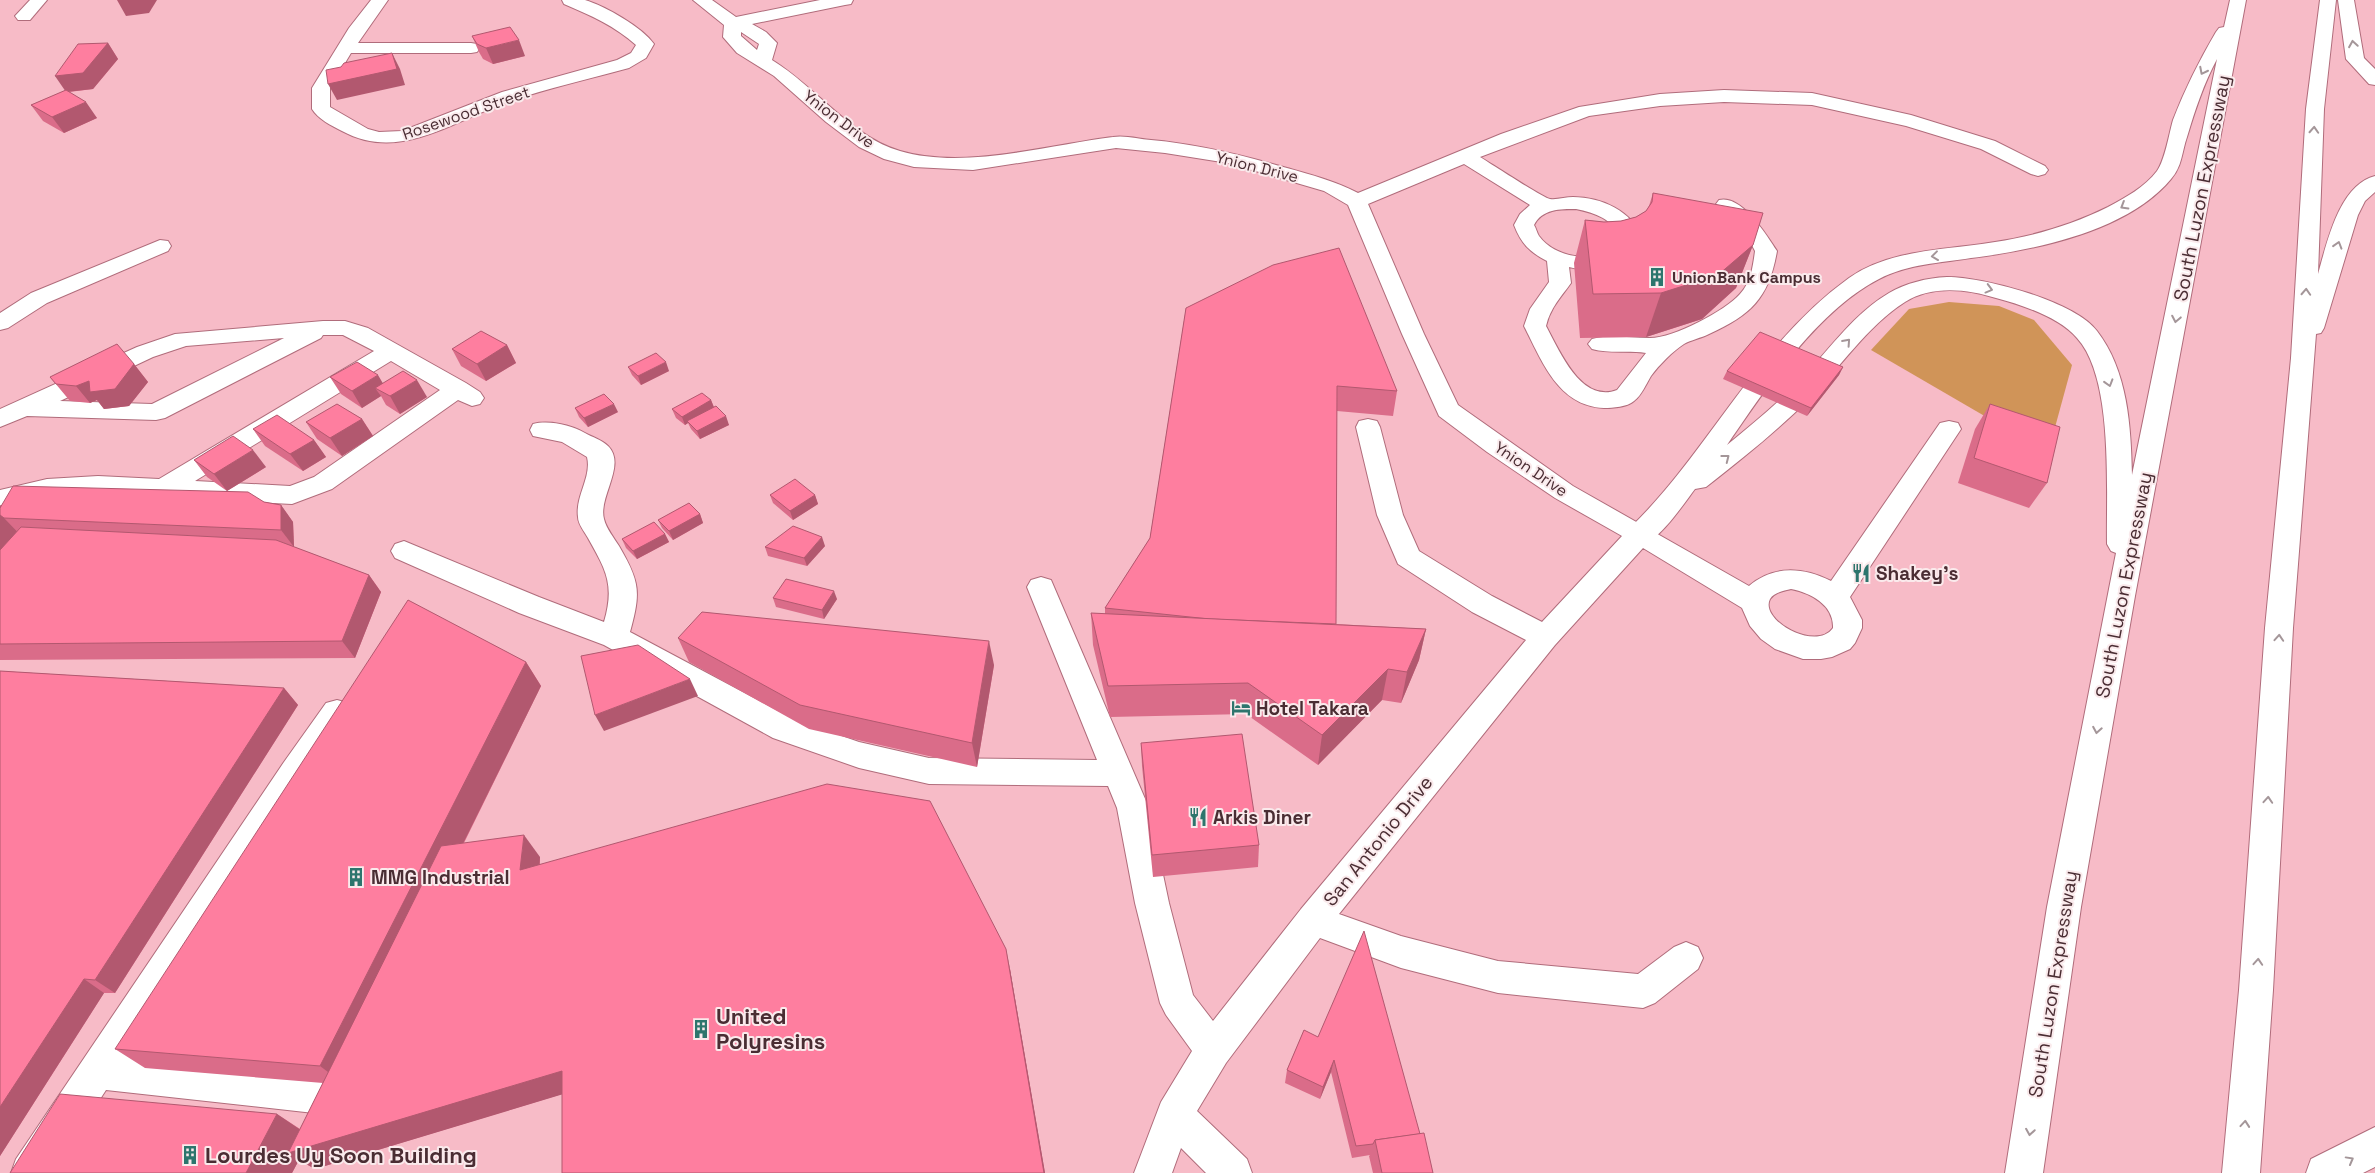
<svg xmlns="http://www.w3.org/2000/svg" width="2375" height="1173" font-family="'Space Grotesk',sans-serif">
	<rect width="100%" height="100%" fill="#f7bbc7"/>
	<!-- green -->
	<polygon fill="#d09458" points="1949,302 1999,306 2034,320 2072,365 2048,453 1871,350 1909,309"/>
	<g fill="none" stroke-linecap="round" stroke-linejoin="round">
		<!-- minor casing -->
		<g stroke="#b06c7b" stroke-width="2">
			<g id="minor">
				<polygon points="30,0 47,0 30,20 18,20 15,16"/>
				<path d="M 371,0 L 388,0 L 358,43 L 471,43 L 477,44 L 480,48 L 477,52 L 471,53 L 351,53 L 330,88 L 330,107 L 368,129 L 379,132 L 402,131 L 502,92 L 617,60 L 631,53 L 636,45 C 615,26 590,15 564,4 L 562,0 C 569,0 578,0 585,0 C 605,6 642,27 654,44 L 646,58 L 629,68 C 589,79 548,88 508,102 C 454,120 400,163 342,131 C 332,126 318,119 312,109 L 312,88 L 349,28 Z"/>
				<path d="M 693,0 L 712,0 L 736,17 L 820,0 L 853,0 L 851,4 L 845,5 L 752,24 L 766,32 L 777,43 L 772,60 C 815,86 851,137 900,151 C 964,170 1048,145 1113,137 C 1125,135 1139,139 1151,140 C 1197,144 1242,155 1287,168 C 1312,175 1335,181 1358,193 L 1501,134 L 1579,107 L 1660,94 L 1724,90 L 1812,93 L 1911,115 L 1995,141 L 2045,166 L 2048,170 L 2045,174 L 2038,176 L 2031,174 L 1981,149 L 1906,126 L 1812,105 L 1724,102 L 1660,106 L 1589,116 L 1480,157 C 1490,163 1543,198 1550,199 C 1557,200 1566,197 1573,197 C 1601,197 1633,211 1642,239 C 1639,245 1636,252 1631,257 C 1616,271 1588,272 1569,267 L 1571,283 C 1561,297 1550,308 1546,326 C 1559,350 1581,404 1617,390 L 1646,353 C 1628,350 1609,354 1592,349 L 1588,344 L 1592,339 C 1611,334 1629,338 1649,338 C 1672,339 1725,311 1740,294 C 1751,282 1753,266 1755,251 L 1747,236 L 1719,208 L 1716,204 L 1719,200 C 1741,194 1766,234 1777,251 C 1769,298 1751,315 1709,334 C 1701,338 1691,340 1684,344 C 1673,351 1659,365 1651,376 C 1646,384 1642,395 1634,401 C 1627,407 1613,408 1604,408 C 1558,406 1542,361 1524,326 L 1530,309 L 1549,282 L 1547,261 C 1529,252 1521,243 1514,225 L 1520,214 L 1530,205 L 1464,164 L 1368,204 L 1424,334 L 1458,405 L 1573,486 L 1749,586 C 1773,565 1803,567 1831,581 L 1940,423 L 1949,421 L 1958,423 L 1961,429 L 1850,597 L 1862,620 L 1862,628 L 1855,643 L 1850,649 L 1832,657 L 1821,659 L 1803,659 L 1775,649 L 1761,639 L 1750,626 L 1742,608 L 1643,548 L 1555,645 L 1339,914 L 1401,936 L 1498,961 L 1638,974 L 1674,947 L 1686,942 L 1698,947 L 1703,958 L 1698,969 L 1655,1003 L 1643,1008 L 1498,993 L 1401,968 L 1320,938 L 1226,1063 L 1197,1111 L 1247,1159 L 1252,1173 L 1206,1173 L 1181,1148 L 1172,1173 L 1134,1173 L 1161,1102 L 1192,1051 L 1166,1015 L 1160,1003 L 1135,903 L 1117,808 L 1108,786 L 929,784 L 859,768 L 773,738 L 604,645 L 519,613 L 395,558 L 391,551 L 395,544 L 404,541 L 539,597 L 604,622 C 615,585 606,570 588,538 C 584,531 578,524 578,517 C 575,496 592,477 587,457 L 562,442 L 533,436 L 530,430 L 533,424 C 549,420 571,425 585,433 C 592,437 602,440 608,446 C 627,465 598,497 604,519 C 606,528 614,538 619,546 C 640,582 641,592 630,632 L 795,720 L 859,742 L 929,758 L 1097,760 L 1027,587 L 1031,580 L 1041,577 L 1051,580 L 1149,808 L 1169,903 L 1193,995 L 1213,1021 L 1301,909 L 1526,640 L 1472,612 L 1398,564 L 1377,515 L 1356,427 L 1359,421 L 1368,419 L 1377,421 L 1380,427 L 1403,515 L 1419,551 L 1492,596 L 1542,622 L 1622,536 L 1555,498 L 1487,452 L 1439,416 L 1402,334 L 1348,205 L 1324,191 L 1228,163 L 1165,153 L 1116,148 L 973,170 L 914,167 L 884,159 L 859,147 L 826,122 L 774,76 L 737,53 L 723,37 L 724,25 ZM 741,32 L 759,44 L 757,50 L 741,36 ZM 1576,209 C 1595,213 1614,219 1620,239 C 1605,266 1556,260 1539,236 C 1537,233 1536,228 1534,225 C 1542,209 1560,209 1576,209 ZM 1791,589 C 1811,593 1834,605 1833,628 C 1816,652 1759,620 1770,599 C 1774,592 1784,591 1791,589 Z"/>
				<polygon points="160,240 168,241 171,246 168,251 47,303 8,328 0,330 0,313 31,293"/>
				<path d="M 323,321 L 345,321 L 368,328 L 466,383 L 480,392 L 484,398 L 480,404 L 472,406 L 458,400 L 332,489 L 292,504 L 98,494 L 47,497 L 0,508 L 0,490 L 47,479 L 98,476 L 159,479 L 374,351 L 343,335 L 323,335 L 321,338 L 165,418 L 156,420 L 27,416 L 0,427 L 0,409 L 137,347 L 175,334 ZM 284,338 L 152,404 L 60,401 L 153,357 L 186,346 ZM 391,361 L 440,390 L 314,477 L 290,486 L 195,481 Z"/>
				<polygon points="337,700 348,703 352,712 348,721 306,780 128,1056 314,1077 327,1082 332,1095 327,1108 314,1113 106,1090 52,1173 11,1173 16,1159 284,762 326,703"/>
			</g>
		</g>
		<!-- highway casing -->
		<g stroke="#b06c7b" stroke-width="2">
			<g id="highway">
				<path d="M 2230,0 L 2246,0 L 2135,596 L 2081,907 L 2043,1173 L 2005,1173 L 2047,907 L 2116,553 L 2111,551 L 2107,544 C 2106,491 2114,378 2077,338 C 2059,317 2022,305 1996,298 C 1967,289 1932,285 1905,302 C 1866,327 1841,367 1809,399 C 1777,431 1742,459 1706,487 L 1695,489 C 1683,505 1666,530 1650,541 C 1643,545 1637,543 1631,541 L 1627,534 L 1631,527 C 1710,450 1757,344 1849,278 C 1890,249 1947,250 1995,242 C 2034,236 2072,225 2108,207 C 2125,198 2145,187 2157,171 C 2165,160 2169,134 2173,120 C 2185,89 2199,61 2216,32 L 2219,28 L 2224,27 ZM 2217,59 L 2132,475 C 2131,427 2128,371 2097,331 C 2074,301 1984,277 1947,277 C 1927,278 1906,283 1889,293 C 1855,313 1832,346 1806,374 C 1782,400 1754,423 1727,445 C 1765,389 1818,310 1879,279 C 1908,264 1940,263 1971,258 C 2035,250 2128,231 2171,179 C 2182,167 2182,151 2187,137 C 2195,110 2204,83 2217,59 Z"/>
				<path d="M 2320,0 L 2336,0 L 2324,109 L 2318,274 C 2327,243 2339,185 2375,176 L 2375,192 L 2365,201 L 2358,215 L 2324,328 L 2321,333 L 2316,334 L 2293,628 L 2273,990 L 2260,1173 L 2222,1173 L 2239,990 L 2265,628 L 2291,358 L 2306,109 Z"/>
				<polygon points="2338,0 2354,0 2364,58 2375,69 2375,85 2369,84 2346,59"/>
				<polygon points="2375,1127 2375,1167 2363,1173 2306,1173 2311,1159"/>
			</g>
		</g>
		<!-- minor -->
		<use href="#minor" fill="#fff" fill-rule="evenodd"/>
		<!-- highway -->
		<use href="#highway" fill="#fff" fill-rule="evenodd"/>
	</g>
	<!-- wall -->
	<g fill="#da6c89">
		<polygon points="472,36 525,56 493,64 483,59 479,52"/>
		<polygon points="108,43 118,59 93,89 69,92 97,118 64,133 43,121 31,105 65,91"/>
		<polygon points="1653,193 1753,245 1736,288 1702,319 1646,337 1580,338 1574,263 1585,220 1604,222 1621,221 1636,217 1646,211 1649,206"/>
		<polygon points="1186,308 1397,391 1393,416 1337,411 1336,624 1426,629 1419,660 1401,703 1382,700 1318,765 1246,714 1110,717 1093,645 1091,613 1105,614 1105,608 1150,538"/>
		<polygon points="507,345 516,363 486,381 461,366 452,349"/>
		<polygon points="134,364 148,382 129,406 104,409 97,400 90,403 70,401 50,377"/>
		<polygon points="628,367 669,371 641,385 632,375"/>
		<polygon points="1843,367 1839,375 1807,416 1723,379 1727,371"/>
		<polygon points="330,377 383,383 427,397 400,414 386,405 381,396 362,408 341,394"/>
		<polygon points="711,400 714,407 729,425 700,439 691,429 688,423 685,425 676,418 672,409"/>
		<polygon points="1990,404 2047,483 2029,508 1958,483 1975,429"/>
		<polygon points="575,408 618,412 588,427 579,417"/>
		<polygon points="362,419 373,436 342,456 317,439 306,422"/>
		<polygon points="253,429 314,440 326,457 303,471 265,446"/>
		<polygon points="194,460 266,467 227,491 264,502 281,505 293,522 294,547 369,575 381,592 355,658 0,660 0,505 1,506 227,491 207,477"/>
		<polygon points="770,495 815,495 818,504 793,520 773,503"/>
		<polygon points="700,514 703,523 673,540 662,528 658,520"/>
		<polygon points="665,534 669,542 637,559 626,548 622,539"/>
		<polygon points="825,546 807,566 768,556 765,547"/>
		<polygon points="773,598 837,599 824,619 776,607"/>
		<polygon points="678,638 994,665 977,767 809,729 689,662"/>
		<polygon points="526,662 541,686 464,843 540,857 540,864 1010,969 1045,1173 562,1173 562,1094 315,1169 299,1160 292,1173 10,1173 277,1114 300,1129 323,1083 145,1068 115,1049"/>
		<polygon points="0,671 284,688 298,705 115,993 104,993 0,1156"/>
		<polygon points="1141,743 1259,845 1258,867 1153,877 1142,766"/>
		<polygon points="1304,1030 1420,1134 1433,1173 1373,1173 1369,1156 1370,1155 1352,1158 1331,1072 1320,1099 1285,1083 1287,1070"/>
	</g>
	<!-- shaded-wall -->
	<g fill="#b2586f">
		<polygon points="117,0 157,0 149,13 126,16"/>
		<polygon points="519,40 525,56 493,64 486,48"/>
		<polygon points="108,43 118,59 93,89 66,92 55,76"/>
		<polygon points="392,53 400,69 405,85 337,100 328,84"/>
		<polygon points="86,102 97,118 64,133 52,117"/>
		<polygon points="1753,245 1736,288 1702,319 1646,337 1661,293"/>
		<polygon points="507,345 516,363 486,381 477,364"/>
		<polygon points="666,362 669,371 641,385 638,376"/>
		<polygon points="134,364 148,382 129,406 104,409 97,400 90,403 76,386 89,381"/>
		<polygon points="1843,367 1839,375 1807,416 1811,408"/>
		<polygon points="378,375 388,392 375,388 381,396 362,408 352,391"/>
		<polygon points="417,380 427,397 400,414 390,396"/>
		<polygon points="711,400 714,408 687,421 688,423 685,425 682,417"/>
		<polygon points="614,404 618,412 588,427 584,418"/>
		<polygon points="726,416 729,425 700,439 697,431"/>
		<polygon points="362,419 373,436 342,456 330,438"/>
		<polygon points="314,440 326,457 303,471 290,454"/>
		<polygon points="253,450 266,467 227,491 214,474"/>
		<polygon points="815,495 818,504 793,520 790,511"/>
		<polygon points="0,505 7,511 4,518 31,546 0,580"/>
		<polygon points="281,505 293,522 294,547 281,530"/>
		<polygon points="700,514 703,523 673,540 669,531"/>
		<polygon points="665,534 669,542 637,559 633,551"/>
		<polygon points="822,537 825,546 807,566 804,558"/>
		<polygon points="369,575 381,592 355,658 342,641"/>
		<polygon points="834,591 837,599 824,619 822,610"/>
		<polygon points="1426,629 1419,660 1401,703 1407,672"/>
		<polygon points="989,641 994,665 977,767 972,743"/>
		<polygon points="526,662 541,686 344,1084 320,1066"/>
		<polygon points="1388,669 1382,700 1318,765 1322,735"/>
		<polygon points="690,679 698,696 604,731 595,715"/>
		<polygon points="284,688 298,705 115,993 95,980"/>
		<polygon points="524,835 540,857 537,892 520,870"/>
		<polygon points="1006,949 1010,969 1045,1173 1044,1173"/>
		<polygon points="84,979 104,993 0,1156 0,1107"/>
		<polygon points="1334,1060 1331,1072 1320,1099 1323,1087"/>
		<polygon points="562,1071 580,1089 315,1169 299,1160 292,1173 246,1173 277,1114 311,1137"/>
	</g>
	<!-- building -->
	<g fill="#fe7e9f" stroke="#b2586f">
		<polygon points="510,27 519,40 486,48 477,44 472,36"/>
		<polygon points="108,43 83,73 55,76 78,44"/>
		<polygon points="392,53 397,69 328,84 326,70 341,67 344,63"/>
		<polygon points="66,90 86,102 52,117 31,105"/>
		<polygon points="1653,193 1763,213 1753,245 1718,275 1661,293 1593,294 1585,220 1604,222 1621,221 1636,217 1646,211 1652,202"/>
		<polygon points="1339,248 1397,391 1337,386 1336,624 1209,619 1105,608 1150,538 1186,308 1273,265"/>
		<polygon points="481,331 507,345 477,364 452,349"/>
		<polygon points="1760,332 1843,367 1811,408 1727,371"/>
		<polygon points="117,344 134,364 115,389 90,392 89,381 76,386 56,384 50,377"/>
		<polygon points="656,353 666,362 638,376 628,367"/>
		<polygon points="357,362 378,375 352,391 330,377"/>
		<polygon points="403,371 417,380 390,396 375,388"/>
		<polygon points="702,393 711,400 682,417 672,409"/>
		<polygon points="604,394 614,404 584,418 575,408"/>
		<polygon points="337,404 362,419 330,438 306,422"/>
		<polygon points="1990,404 2060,427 2047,483 1974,458"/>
		<polygon points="716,406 726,416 697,431 687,421"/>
		<polygon points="277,415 314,440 290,454 253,429"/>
		<polygon points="233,436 253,450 214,474 194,460"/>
		<polygon points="795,479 815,495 790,511 770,495"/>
		<polygon points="13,486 248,492 264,502 281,505 281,530 4,518 0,515 0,508"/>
		<polygon points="689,503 700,514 669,531 658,520"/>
		<polygon points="654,522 665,534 633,551 622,539"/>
		<polygon points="793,526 822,537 804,558 765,547"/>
		<polygon points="21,527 276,540 369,575 342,641 0,644 0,550"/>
		<polygon points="786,579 834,591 822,610 773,598"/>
		<polygon points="408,600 526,662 320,1066 115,1049"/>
		<polygon points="702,612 989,641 972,743 800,705 678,638"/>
		<polygon points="1091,613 1426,629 1407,672 1388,669 1322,735 1248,683 1108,686"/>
		<polygon points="638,645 690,679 595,715 581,656"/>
		<polygon points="0,671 284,688 95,980 84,979 0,1107"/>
		<polygon points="1242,734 1259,845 1152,855 1141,743"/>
		<polygon points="827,784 930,801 1006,949 1044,1173 562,1173 562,1071 288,1153 441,846 524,835 520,870"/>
		<polygon points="1364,931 1420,1134 1375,1140 1373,1144 1356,1146 1334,1060 1323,1087 1287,1070 1304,1030 1318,1037"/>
		<polygon points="60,1094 277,1114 246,1173 10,1173"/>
		<polygon points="1424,1133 1433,1173 1382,1173 1375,1140"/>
	</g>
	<!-- one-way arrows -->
	<defs><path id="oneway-chevron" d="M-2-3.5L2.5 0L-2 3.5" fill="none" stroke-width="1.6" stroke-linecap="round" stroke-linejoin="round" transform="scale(1.25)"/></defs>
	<g stroke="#a49699">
		<use href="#oneway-chevron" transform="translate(2353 44) rotate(-99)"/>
		<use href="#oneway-chevron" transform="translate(2203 71) rotate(117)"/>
		<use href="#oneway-chevron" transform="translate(2314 130) rotate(-87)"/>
		<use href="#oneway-chevron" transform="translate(2124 206) rotate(149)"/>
		<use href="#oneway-chevron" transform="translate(2338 245) rotate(-73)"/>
		<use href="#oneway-chevron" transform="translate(1935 256) rotate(173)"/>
		<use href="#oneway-chevron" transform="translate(1989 289) rotate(15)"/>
		<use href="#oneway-chevron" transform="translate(2306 292) rotate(-87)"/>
		<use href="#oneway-chevron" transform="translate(2176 319) rotate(101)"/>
		<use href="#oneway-chevron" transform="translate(1847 342) rotate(-48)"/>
		<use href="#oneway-chevron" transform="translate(2109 383) rotate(73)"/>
		<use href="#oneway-chevron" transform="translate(1726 458) rotate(-38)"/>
		<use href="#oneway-chevron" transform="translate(2279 638) rotate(-86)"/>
		<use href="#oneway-chevron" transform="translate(2097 730) rotate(100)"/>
		<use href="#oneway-chevron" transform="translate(2268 800) rotate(-86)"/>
		<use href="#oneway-chevron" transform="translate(2258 962) rotate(-86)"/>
		<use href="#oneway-chevron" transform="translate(2245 1124) rotate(-85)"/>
		<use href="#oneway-chevron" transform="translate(2030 1132) rotate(99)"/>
		<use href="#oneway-chevron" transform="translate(2350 1160) rotate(-29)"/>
	</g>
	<!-- icons -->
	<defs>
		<g id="building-bare" transform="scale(1.5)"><path d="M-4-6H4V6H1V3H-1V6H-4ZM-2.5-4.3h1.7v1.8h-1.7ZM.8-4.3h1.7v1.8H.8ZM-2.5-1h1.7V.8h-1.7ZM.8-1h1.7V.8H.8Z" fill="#2d756d" stroke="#faeaec" stroke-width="2.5" paint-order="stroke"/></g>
		<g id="restaurant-bare" transform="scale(1.5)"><path d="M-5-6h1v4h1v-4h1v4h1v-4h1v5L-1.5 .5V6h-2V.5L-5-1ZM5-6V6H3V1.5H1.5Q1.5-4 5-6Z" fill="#2d756d" stroke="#faeaec" stroke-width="2.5" paint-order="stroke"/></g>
		<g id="hotel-bare" transform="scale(1.5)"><path d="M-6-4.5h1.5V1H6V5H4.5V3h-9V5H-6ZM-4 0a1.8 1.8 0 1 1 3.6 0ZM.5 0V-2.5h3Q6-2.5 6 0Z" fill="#2d756d" stroke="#faeaec" stroke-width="2.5" paint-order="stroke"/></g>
	</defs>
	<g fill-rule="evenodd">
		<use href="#building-bare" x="1657" y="277"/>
		<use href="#restaurant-bare" x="1861" y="573"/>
		<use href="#hotel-bare" x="1241" y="708"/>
		<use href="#restaurant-bare" x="1198" y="817"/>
		<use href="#building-bare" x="356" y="877"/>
		<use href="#building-bare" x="701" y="1029"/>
		<use href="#building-bare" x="190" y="1155"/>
	</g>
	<g text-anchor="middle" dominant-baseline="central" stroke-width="4" stroke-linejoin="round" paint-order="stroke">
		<!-- far-street labels -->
		<g font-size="16" fill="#4a2d33" stroke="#faeaec">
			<text transform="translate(466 113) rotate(-19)">Rosewood Street</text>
			<text transform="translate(839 119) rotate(37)">Ynion Drive</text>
			<text transform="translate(1257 167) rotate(14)">Ynion Drive</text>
			<text transform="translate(1531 469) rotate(34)">Ynion Drive</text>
		</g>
		<!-- far-poi labels -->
		<g font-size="16" font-weight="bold" fill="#4a2d33" stroke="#faeaec" text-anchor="start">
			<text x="1672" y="277">UnionBank Campus</text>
		</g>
		<!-- street labels -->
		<g font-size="19" fill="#4a2d33" stroke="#faeaec">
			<text transform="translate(2202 188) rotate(-79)">South Luzon Expressway</text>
			<text transform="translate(2124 585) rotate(-79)">South Luzon Expressway</text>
			<text transform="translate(1378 841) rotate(-51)">San Antonio Drive</text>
			<text transform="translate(2053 984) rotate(-81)">South Luzon Expressway</text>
		</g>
		<!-- poi labels -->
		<g font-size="19" font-weight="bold" fill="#4a2d33" stroke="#faeaec" text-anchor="start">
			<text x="1876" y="573">Shakey's</text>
			<text x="1256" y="708">Hotel Takara</text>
			<text x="1213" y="817">Arkis Diner</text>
			<text x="371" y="877">MMG Industrial</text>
		</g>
		<!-- near-poi labels -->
		<g font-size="22" font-weight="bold" fill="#4a2d33" stroke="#faeaec" text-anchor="start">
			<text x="716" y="1016">United<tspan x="716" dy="25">Polyresins</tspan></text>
			<text x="205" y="1155">Lourdes Uy Soon Building</text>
		</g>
	</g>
</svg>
